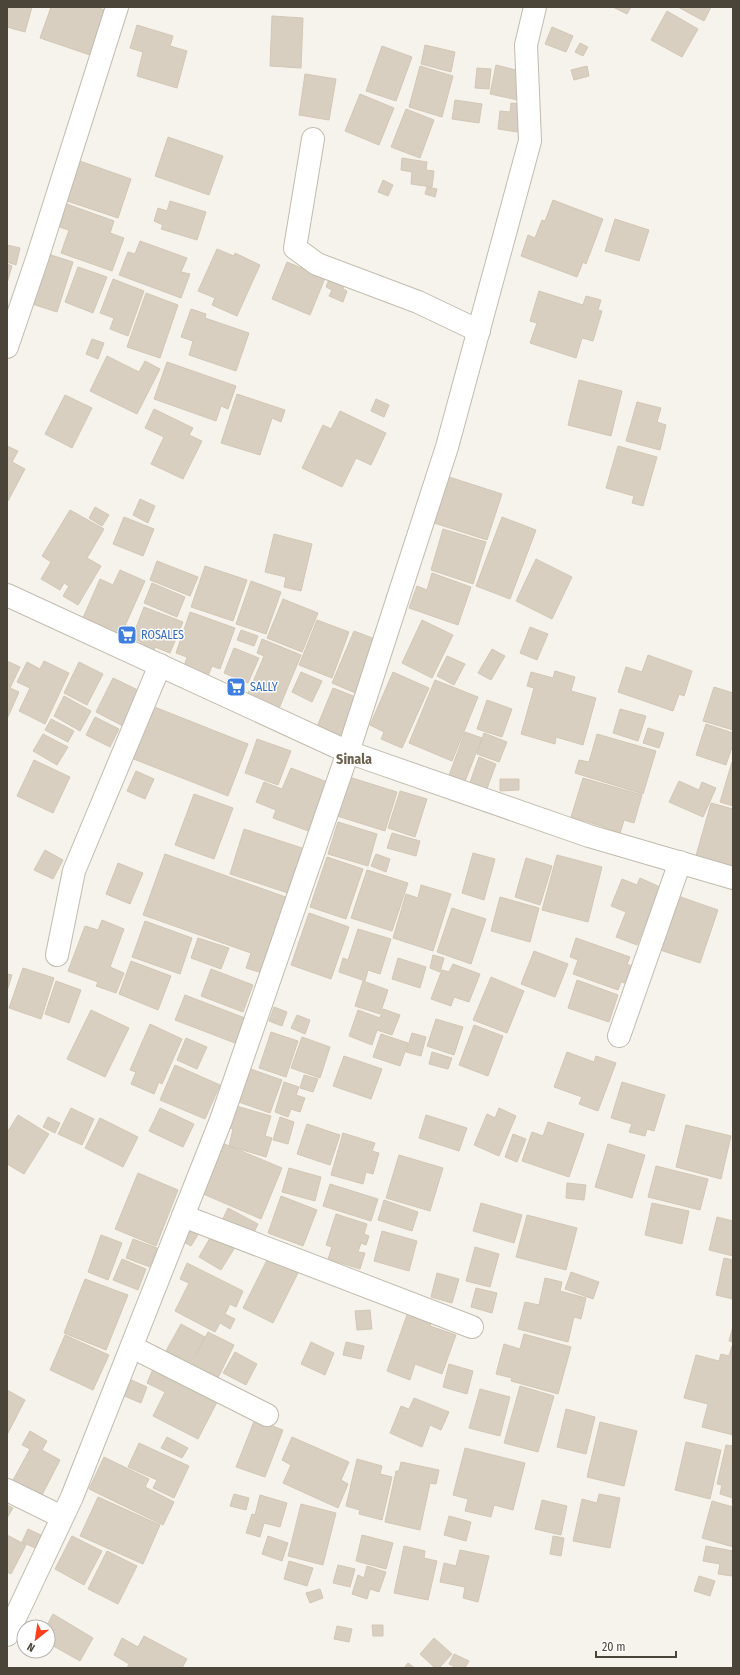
<svg xmlns="http://www.w3.org/2000/svg" width="740" height="1675" font-family="'Fira Sans Condensed',sans-serif">
	<rect width="100%" height="100%" fill="#f6f3ec"/>
	<!-- building -->
	<g fill="#d8cfc1" stroke="#d3c7b4">
		<polygon points="7,7 32,7 25,32 7,27"/>
		<polygon points="51,7 96,7 105,10 90,55 40,38"/>
		<polygon points="613,7 631,7 627,14"/>
		<polygon points="678,7 711,7 704,21"/>
		<polygon points="667,11 698,29 682,57 651,40"/>
		<polygon points="272,16 303,18 301,68 270,66"/>
		<polygon points="137,25 173,36 170,46 187,51 177,88 137,76 143,52 130,48"/>
		<polygon points="552,27 573,36 566,52 545,44"/>
		<polygon points="580,43 588,47 583,56 575,52"/>
		<polygon points="425,45 455,52 451,72 421,64"/>
		<polygon points="382,46 412,57 396,101 366,91"/>
		<polygon points="496,65 524,72 518,100 490,94"/>
		<polygon points="420,66 453,76 442,117 409,107"/>
		<polygon points="587,66 589,76 574,80 571,70"/>
		<polygon points="477,68 491,69 489,89 475,88"/>
		<polygon points="305,74 336,79 329,120 299,115"/>
		<polygon points="360,94 394,108 379,145 345,131"/>
		<polygon points="455,100 482,104 479,123 452,119"/>
		<polygon points="511,103 522,104 524,133 498,129 500,111 510,112"/>
		<polygon points="406,109 434,120 420,158 391,147"/>
		<polygon points="168,137 223,156 209,195 155,176"/>
		<polygon points="402,158 427,162 426,170 434,171 432,187 411,184 412,172 401,170"/>
		<polygon points="77,160 131,179 118,218 64,200"/>
		<polygon points="383,180 393,185 388,196 378,192"/>
		<polygon points="427,187 437,189 435,197 425,194"/>
		<polygon points="553,200 603,219 586,264 583,262 577,277 521,256 528,235 535,238 542,220 545,221"/>
		<polygon points="170,201 206,212 197,240 161,229 163,225 154,221 158,208 167,211"/>
		<polygon points="64,203 114,221 110,233 124,238 112,271 61,253 69,230 56,226"/>
		<polygon points="615,219 649,230 639,261 605,251"/>
		<polygon points="140,241 187,258 181,272 190,274 181,298 119,275 128,252 135,254"/>
		<polygon points="7,245 20,248 16,265 7,262"/>
		<polygon points="217,249 234,256 235,253 260,265 237,316 212,305 215,298 198,291"/>
		<polygon points="45,253 73,262 57,312 29,303"/>
		<polygon points="287,262 325,278 310,315 272,299"/>
		<polygon points="7,264 12,266 7,283"/>
		<polygon points="78,267 107,277 93,313 65,302"/>
		<polygon points="331,274 346,281 343,289 347,291 343,302 329,296 332,290 326,287"/>
		<polygon points="113,279 144,291 128,336 110,329 114,318 100,313"/>
		<polygon points="539,291 583,305 586,296 601,300 598,310 602,311 593,341 582,338 576,358 530,343 537,323 530,321"/>
		<polygon points="146,293 178,305 160,358 127,347"/>
		<polygon points="191,309 206,314 205,318 249,333 236,371 189,355 193,341 181,337"/>
		<polygon points="92,339 104,343 98,359 86,354"/>
		<polygon points="107,356 139,372 145,361 160,369 137,414 90,391"/>
		<polygon points="167,362 236,386 228,409 221,406 216,421 154,399"/>
		<polygon points="579,380 622,391 611,436 568,425"/>
		<polygon points="237,394 285,410 281,422 272,418 260,455 221,443"/>
		<polygon points="65,395 92,408 72,448 45,434"/>
		<polygon points="376,399 389,405 384,417 371,411"/>
		<polygon points="637,402 661,408 657,422 666,425 660,450 626,441"/>
		<polygon points="154,409 193,428 189,435 202,441 183,479 151,464 164,437 145,428"/>
		<polygon points="340,411 386,433 371,465 356,458 342,487 302,468 323,425 331,429"/>
		<polygon points="7,446 18,451 12,462 25,469 8,501 7,501"/>
		<polygon points="618,446 657,457 643,506 632,503 634,496 606,488"/>
		<polygon points="446,476 502,494 487,540 431,522"/>
		<polygon points="140,499 155,506 148,523 133,515"/>
		<polygon points="95,507 109,515 102,526 89,518"/>
		<polygon points="70,510 104,529 87,558 101,566 78,605 63,596 69,586 64,583 60,590 41,579 51,562 42,556"/>
		<polygon points="124,517 154,529 143,556 113,544"/>
		<polygon points="502,517 536,530 510,599 476,586"/>
		<polygon points="443,529 486,542 473,584 431,570"/>
		<polygon points="274,534 312,544 301,591 284,587 286,577 265,572"/>
		<polygon points="536,559 572,577 552,619 516,601"/>
		<polygon points="157,561 198,577 190,596 150,580"/>
		<polygon points="205,566 247,580 233,621 191,607"/>
		<polygon points="120,570 145,581 120,637 82,620 100,579 113,585"/>
		<polygon points="432,573 471,587 458,625 409,608 417,586 427,590"/>
		<polygon points="251,581 281,592 266,634 236,624"/>
		<polygon points="152,583 185,597 177,617 144,603"/>
		<polygon points="283,599 318,613 302,652 267,638"/>
		<polygon points="144,607 183,622 170,653 155,647 153,655 138,649 141,642 132,638"/>
		<polygon points="190,612 235,628 220,669 212,666 208,676 184,667 187,657 176,653"/>
		<polygon points="317,620 349,632 332,678 299,665"/>
		<polygon points="422,620 453,635 432,678 402,663"/>
		<polygon points="530,627 548,634 537,660 520,653"/>
		<polygon points="241,630 258,636 254,646 237,640"/>
		<polygon points="354,631 383,642 360,695 332,683"/>
		<polygon points="262,639 301,655 278,711 246,698 264,656 257,653"/>
		<polygon points="234,648 259,658 248,683 224,673"/>
		<polygon points="492,649 505,656 491,680 478,673"/>
		<polygon points="648,655 692,671 684,696 679,694 673,711 618,692 626,667 642,672"/>
		<polygon points="447,656 465,664 454,685 437,676"/>
		<polygon points="7,661 20,667 10,688 19,692 7,719"/>
		<polygon points="44,661 69,673 45,724 19,711 30,688 17,682 27,662 40,669"/>
		<polygon points="79,662 103,674 87,705 64,693"/>
		<polygon points="555,671 575,677 571,691 596,698 583,745 556,737 555,744 521,734 534,688 527,686 531,672 553,678"/>
		<polygon points="301,672 322,681 312,702 292,692"/>
		<polygon points="393,672 429,688 402,748 381,739 384,732 370,725"/>
		<polygon points="113,678 140,691 123,726 96,712"/>
		<polygon points="435,680 478,697 452,761 409,743"/>
		<polygon points="714,687 733,693 733,730 703,721"/>
		<polygon points="333,688 361,699 344,741 316,729"/>
		<polygon points="64,696 91,711 80,731 54,716"/>
		<polygon points="487,700 512,709 502,737 477,729"/>
		<polygon points="152,706 248,744 228,796 131,758"/>
		<polygon points="620,709 646,716 638,741 613,733"/>
		<polygon points="95,717 119,729 110,747 86,735"/>
		<polygon points="51,719 74,731 68,742 45,730"/>
		<polygon points="706,724 733,733 733,744 726,765 696,755"/>
		<polygon points="648,728 664,733 659,748 643,743"/>
		<polygon points="465,732 482,738 464,784 448,778"/>
		<polygon points="484,733 507,742 499,762 477,754"/>
		<polygon points="43,734 68,747 57,765 33,751"/>
		<polygon points="597,734 656,751 643,794 575,773 579,760 589,762"/>
		<polygon points="257,739 291,751 278,785 245,773"/>
		<polygon points="479,757 496,764 485,794 468,788"/>
		<polygon points="34,760 70,777 53,813 17,796"/>
		<polygon points="732,762 733,762 733,806 720,802"/>
		<polygon points="291,768 330,783 311,832 273,818 276,810 256,802 264,782 282,789"/>
		<polygon points="136,771 154,779 145,799 127,791"/>
		<polygon points="349,777 397,792 385,831 337,816"/>
		<polygon points="583,778 642,795 634,823 624,820 619,837 602,832 604,827 571,817"/>
		<polygon points="500,779 519,779 519,790 500,791"/>
		<polygon points="679,781 699,790 702,782 716,788 703,817 669,802"/>
		<polygon points="400,791 427,799 415,837 388,828"/>
		<polygon points="194,794 233,808 214,859 175,845"/>
		<polygon points="711,803 733,809 733,870 695,859"/>
		<polygon points="338,822 377,834 368,866 328,854"/>
		<polygon points="244,829 305,849 291,894 230,874"/>
		<polygon points="392,833 420,841 416,856 387,848"/>
		<polygon points="45,850 63,860 53,879 34,870"/>
		<polygon points="473,853 495,859 484,900 462,893"/>
		<polygon points="165,854 294,900 262,973 246,968 251,953 143,915"/>
		<polygon points="376,854 390,859 386,872 371,866"/>
		<polygon points="557,855 602,867 588,922 542,910"/>
		<polygon points="327,857 363,869 346,919 310,907"/>
		<polygon points="526,858 552,866 540,905 515,897"/>
		<polygon points="118,863 143,873 130,904 106,894"/>
		<polygon points="367,870 408,883 392,931 351,918"/>
		<polygon points="640,878 660,887 637,945 616,937 626,912 611,906 622,879 637,885"/>
		<polygon points="421,885 451,894 433,951 393,938 406,894 418,898"/>
		<polygon points="675,895 718,910 700,963 657,949"/>
		<polygon points="500,897 539,908 530,942 491,931"/>
		<polygon points="452,908 486,919 471,964 437,952"/>
		<polygon points="309,913 349,927 331,979 291,965"/>
		<polygon points="102,920 124,929 110,967 124,973 116,993 96,986 98,982 68,971 85,926 98,930"/>
		<polygon points="145,921 192,938 180,974 132,957"/>
		<polygon points="358,929 391,939 380,974 368,970 365,981 339,972 343,958 348,960"/>
		<polygon points="198,938 229,948 221,969 191,958"/>
		<polygon points="576,938 630,957 627,964 636,968 631,985 621,982 618,990 573,974 578,960 570,957"/>
		<polygon points="534,951 568,964 555,997 521,984"/>
		<polygon points="433,955 444,958 440,972 430,968"/>
		<polygon points="398,958 426,967 420,988 392,979"/>
		<polygon points="131,961 171,976 158,1010 119,994"/>
		<polygon points="453,964 480,974 469,1002 454,997 451,1006 431,999 442,970 449,972"/>
		<polygon points="23,968 54,978 41,1019 9,1008"/>
		<polygon points="211,969 253,985 243,1012 201,996"/>
		<polygon points="7,974 12,975 7,991"/>
		<polygon points="491,977 524,991 507,1033 473,1020"/>
		<polygon points="577,980 618,995 609,1022 568,1008"/>
		<polygon points="56,981 81,990 69,1023 45,1014"/>
		<polygon points="363,981 388,990 380,1014 355,1006"/>
		<polygon points="185,995 245,1018 235,1043 175,1020"/>
		<polygon points="274,1007 287,1012 282,1026 269,1021"/>
		<polygon points="383,1009 400,1015 392,1035 377,1030 372,1045 349,1036 358,1010 380,1018"/>
		<polygon points="91,1010 129,1028 105,1077 67,1059"/>
		<polygon points="297,1015 310,1020 305,1034 291,1028"/>
		<polygon points="436,1019 463,1027 454,1055 427,1046"/>
		<polygon points="150,1024 182,1039 162,1084 159,1082 154,1094 131,1084 136,1072 130,1070"/>
		<polygon points="474,1025 503,1036 488,1076 459,1065"/>
		<polygon points="271,1032 298,1041 286,1077 259,1068"/>
		<polygon points="412,1033 426,1037 421,1056 406,1052"/>
		<polygon points="381,1034 408,1043 400,1066 373,1057"/>
		<polygon points="302,1037 330,1047 320,1078 291,1068"/>
		<polygon points="186,1038 207,1047 197,1069 177,1060"/>
		<polygon points="432,1052 452,1058 448,1069 429,1064"/>
		<polygon points="567,1052 594,1062 596,1056 616,1063 598,1111 579,1104 582,1097 554,1087"/>
		<polygon points="344,1056 382,1069 371,1099 333,1086"/>
		<polygon points="175,1065 220,1085 205,1119 160,1100"/>
		<polygon points="245,1067 282,1080 270,1113 233,1100"/>
		<polygon points="304,1075 318,1079 313,1092 300,1088"/>
		<polygon points="284,1082 299,1087 296,1095 305,1098 300,1112 291,1109 288,1117 275,1112"/>
		<polygon points="622,1082 665,1095 654,1131 647,1129 645,1136 629,1132 632,1124 611,1118"/>
		<polygon points="233,1105 271,1116 265,1136 272,1138 266,1157 229,1146 233,1129 227,1127"/>
		<polygon points="71,1108 94,1119 82,1145 58,1134"/>
		<polygon points="160,1108 194,1124 183,1147 149,1131"/>
		<polygon points="499,1108 516,1116 499,1156 474,1145 487,1114 495,1118"/>
		<polygon points="18,1115 49,1134 24,1174 7,1164 7,1133"/>
		<polygon points="426,1115 467,1128 459,1151 419,1138"/>
		<polygon points="48,1117 60,1123 55,1133 43,1127"/>
		<polygon points="280,1117 294,1122 288,1144 273,1140"/>
		<polygon points="100,1118 138,1137 123,1167 85,1148"/>
		<polygon points="548,1122 584,1134 569,1177 522,1161 532,1132 543,1136"/>
		<polygon points="307,1124 340,1135 330,1165 297,1154"/>
		<polygon points="686,1125 731,1136 721,1179 676,1167"/>
		<polygon points="343,1133 375,1143 372,1151 379,1153 373,1174 366,1172 363,1184 331,1175"/>
		<polygon points="513,1134 526,1139 517,1162 505,1157"/>
		<polygon points="222,1143 282,1168 261,1219 201,1193"/>
		<polygon points="608,1144 645,1155 632,1198 595,1187"/>
		<polygon points="399,1155 443,1168 430,1211 386,1198"/>
		<polygon points="656,1166 708,1179 700,1210 648,1197"/>
		<polygon points="289,1168 321,1177 315,1201 282,1192"/>
		<polygon points="138,1173 178,1190 156,1246 115,1229"/>
		<polygon points="567,1183 586,1185 584,1200 566,1198"/>
		<polygon points="330,1184 378,1199 371,1221 323,1206"/>
		<polygon points="281,1196 317,1210 303,1246 268,1233"/>
		<polygon points="384,1200 418,1212 412,1231 378,1220"/>
		<polygon points="481,1203 522,1215 514,1243 473,1231"/>
		<polygon points="652,1203 689,1211 682,1244 645,1235"/>
		<polygon points="228,1208 258,1224 251,1239 221,1223"/>
		<polygon points="336,1214 367,1224 364,1234 369,1236 366,1245 361,1243 358,1252 365,1253 360,1269 328,1259 332,1247 326,1245"/>
		<polygon points="527,1215 577,1228 566,1270 516,1257"/>
		<polygon points="717,1217 733,1221 733,1256 709,1250"/>
		<polygon points="190,1223 201,1230 191,1246 180,1240"/>
		<polygon points="214,1231 237,1244 221,1270 199,1257"/>
		<polygon points="382,1231 417,1241 409,1271 374,1261"/>
		<polygon points="101,1235 122,1243 108,1280 88,1272"/>
		<polygon points="133,1239 157,1248 150,1267 126,1258"/>
		<polygon points="475,1247 499,1254 490,1287 466,1281"/>
		<polygon points="271,1252 301,1267 273,1323 243,1308"/>
		<polygon points="724,1258 733,1260 733,1299 716,1295"/>
		<polygon points="122,1259 146,1269 138,1290 113,1280"/>
		<polygon points="187,1263 243,1291 236,1307 230,1304 225,1314 235,1319 230,1329 220,1323 215,1332 175,1311 189,1283 180,1279"/>
		<polygon points="571,1272 599,1282 593,1299 565,1289"/>
		<polygon points="437,1273 459,1279 452,1303 431,1297"/>
		<polygon points="545,1278 562,1282 560,1291 586,1298 581,1319 574,1317 568,1342 518,1329 525,1302 539,1305"/>
		<polygon points="85,1279 128,1295 106,1350 64,1333"/>
		<polygon points="476,1288 497,1293 492,1313 471,1307"/>
		<polygon points="370,1310 372,1329 357,1330 355,1311"/>
		<polygon points="408,1312 432,1320 430,1326 456,1335 442,1374 415,1364 410,1380 387,1371"/>
		<polygon points="181,1324 205,1337 190,1364 166,1351"/>
		<polygon points="733,1326 733,1342 729,1341"/>
		<polygon points="208,1332 234,1345 215,1384 188,1371"/>
		<polygon points="524,1334 571,1347 558,1394 511,1381 512,1378 496,1374 504,1344 520,1349"/>
		<polygon points="65,1335 109,1355 93,1390 50,1370"/>
		<polygon points="311,1342 334,1353 325,1375 301,1364"/>
		<polygon points="346,1342 364,1346 361,1359 343,1355"/>
		<polygon points="732,1346 733,1346 733,1435 702,1427 708,1404 684,1398 696,1355 719,1361 721,1354 729,1356"/>
		<polygon points="235,1352 257,1364 246,1385 223,1373"/>
		<polygon points="449,1364 473,1371 467,1394 443,1387"/>
		<polygon points="153,1369 217,1402 198,1439 153,1416 165,1392 147,1383"/>
		<polygon points="129,1379 147,1387 141,1403 122,1395"/>
		<polygon points="520,1386 554,1396 538,1452 504,1443"/>
		<polygon points="480,1389 510,1397 500,1436 469,1428"/>
		<polygon points="7,1390 25,1400 7,1435"/>
		<polygon points="414,1398 449,1412 441,1430 430,1425 422,1447 390,1433 401,1406 409,1409"/>
		<polygon points="566,1409 595,1417 586,1454 557,1447"/>
		<polygon points="255,1419 283,1430 265,1477 236,1467"/>
		<polygon points="600,1422 637,1431 624,1486 587,1477"/>
		<polygon points="30,1431 47,1441 42,1450 60,1460 41,1497 12,1482 30,1449 22,1445"/>
		<polygon points="167,1437 188,1448 182,1458 161,1448"/>
		<polygon points="292,1437 349,1462 341,1480 348,1484 338,1508 283,1483 291,1465 282,1460"/>
		<polygon points="686,1442 721,1450 710,1499 675,1490"/>
		<polygon points="139,1443 189,1466 174,1498 153,1488 157,1480 128,1467"/>
		<polygon points="726,1445 733,1446 733,1498 720,1494 722,1485 717,1484"/>
		<polygon points="465,1448 525,1463 513,1510 494,1505 491,1517 465,1511 468,1499 453,1495"/>
		<polygon points="104,1457 149,1479 145,1487 174,1502 163,1525 89,1489"/>
		<polygon points="357,1459 382,1466 380,1474 392,1477 382,1520 359,1514 360,1510 346,1506"/>
		<polygon points="401,1462 439,1470 436,1484 430,1483 420,1530 385,1522 396,1471 399,1471"/>
		<polygon points="234,1494 249,1498 246,1510 230,1506"/>
		<polygon points="599,1494 620,1498 610,1548 573,1541 582,1499 597,1503"/>
		<polygon points="260,1495 287,1503 280,1527 264,1523 260,1537 246,1533 252,1514 255,1515"/>
		<polygon points="98,1497 160,1525 143,1564 80,1536"/>
		<polygon points="542,1500 567,1506 561,1535 535,1529"/>
		<polygon points="712,1501 733,1507 733,1547 702,1538"/>
		<polygon points="301,1504 336,1513 323,1565 288,1556"/>
		<polygon points="7,1505 13,1508 7,1518"/>
		<polygon points="449,1516 471,1522 466,1541 444,1535"/>
		<polygon points="28,1529 43,1536 37,1549 22,1542"/>
		<polygon points="7,1535 26,1545 11,1574 7,1572"/>
		<polygon points="362,1535 393,1543 386,1569 356,1561"/>
		<polygon points="72,1536 102,1551 84,1585 55,1569"/>
		<polygon points="268,1536 288,1543 282,1561 262,1554"/>
		<polygon points="553,1536 564,1538 561,1556 550,1554"/>
		<polygon points="404,1546 425,1551 424,1558 437,1561 428,1600 394,1593"/>
		<polygon points="706,1546 733,1551 732,1576 718,1574 720,1564 703,1561"/>
		<polygon points="460,1550 489,1556 478,1602 463,1598 465,1587 440,1582 444,1563 456,1566"/>
		<polygon points="107,1551 137,1566 118,1604 88,1589"/>
		<polygon points="289,1561 313,1568 307,1586 284,1579"/>
		<polygon points="338,1565 355,1569 350,1587 333,1583"/>
		<polygon points="367,1566 386,1572 379,1592 370,1589 367,1599 352,1594 358,1575 364,1578"/>
		<polygon points="699,1576 715,1581 710,1596 694,1591"/>
		<polygon points="320,1589 323,1598 310,1603 306,1593"/>
		<polygon points="53,1614 93,1638 80,1661 48,1643 48,1627 46,1627"/>
		<polygon points="372,1625 383,1625 383,1636 373,1636"/>
		<polygon points="337,1626 352,1629 349,1642 334,1639"/>
		<polygon points="144,1636 187,1659 182,1668 127,1668 129,1664 114,1655 122,1638 138,1647"/>
		<polygon points="434,1638 452,1654 439,1668 435,1668 420,1654"/>
		<polygon points="454,1654 469,1661 465,1668 457,1668 449,1664"/>
		<polygon points="408,1663 415,1668 404,1668"/>
	</g>
	<g fill="none" stroke-linecap="round" stroke-linejoin="round">
		<!-- minor casing -->
		<g stroke="#c2bbae" stroke-width="24">
			<g id="minor">
				<polyline points="313,139 295,248 317,264 418,302 479,331"/>
				<polyline points="7,347 37,259 117,7"/>
				<polyline points="57,955 74,871 160,665"/>
				<polyline points="619,1036 680,862"/>
				<polyline points="183,1216 472,1327"/>
				<polyline points="132,1347 267,1415"/>
				<polyline points="7,1490 62,1517"/>
				<polyline points="7,1635 72,1497 221,1120 348,752 447,447 530,141 526,45 535,7"/>
			</g>
		</g>
		<!-- tertiary casing -->
		<g stroke="#c2bbae" stroke-width="24">
			<polyline id="tertiary" points="7,595 348,752 589,836 733,878"/>
		</g>
		<!-- minor -->
		<use href="#minor" stroke="#fff" stroke-width="22"/>
		<!-- tertiary -->
		<use href="#tertiary" stroke="#fff" stroke-width="22"/>
	</g>
	<!-- icons -->
	<defs>
		<g id="supermarket-square" transform="scale(1)"><rect x="-9" y="-9" width="18" height="18" rx="4" fill="#3f7fe0" stroke="#fff"/><path d="M-6-5.5h2.5l.6 2H6L4.5 2H-2.5L-4.4-4H-6ZM-1.5 3.2a1.3 1.3 0 1 0 .1 0ZM3 3.2a1.3 1.3 0 1 0 .1 0Z" fill="#fff"/></g>
	</defs>
	<g fill-rule="evenodd">
		<use href="#supermarket-square" x="127" y="635"/>
		<use href="#supermarket-square" x="236" y="687"/>
	</g>
	<g text-anchor="middle" dominant-baseline="central" stroke-width="3" stroke-linejoin="round" paint-order="stroke">
		<!-- shop labels -->
		<g font-size="12" fill="#366cbe" stroke="#fff" text-anchor="start">
			<text x="141" y="635">ROSALES</text>
			<text x="250" y="687">SALLY</text>
		</g>
		<!-- quarter labels -->
		<g font-size="14" font-weight="bold" fill="#6e6250" stroke="#fff">
			<text x="354" y="759">Sinala</text>
		</g>
	</g>
	<!-- border -->
	<rect width="740" height="1675" fill="none" stroke="#4b4439" stroke-width="16"/>
	<!-- north arrow -->
	<g transform="translate(36 1639) rotate(210)"><circle r="19" fill="#ffffff" stroke="#b7b4b0"/>
	<path d="M0-3L7 15L0 10L-7 15Z" fill="#fc3f1d"/>
	<text y="-6" font-size="11" font-weight="bold" text-anchor="middle" fill="#4b4439">N</text>
	</g>
	<!-- scale -->
	<path d="M596 1651v6h80v-6" fill="none" stroke="#4b4439" stroke-width="2"/>
	<text x="602" y="1651" font-size="12" fill="#4b4439" stroke="#ffffff" stroke-width="3" paint-order="stroke">20 m</text>
</svg>
